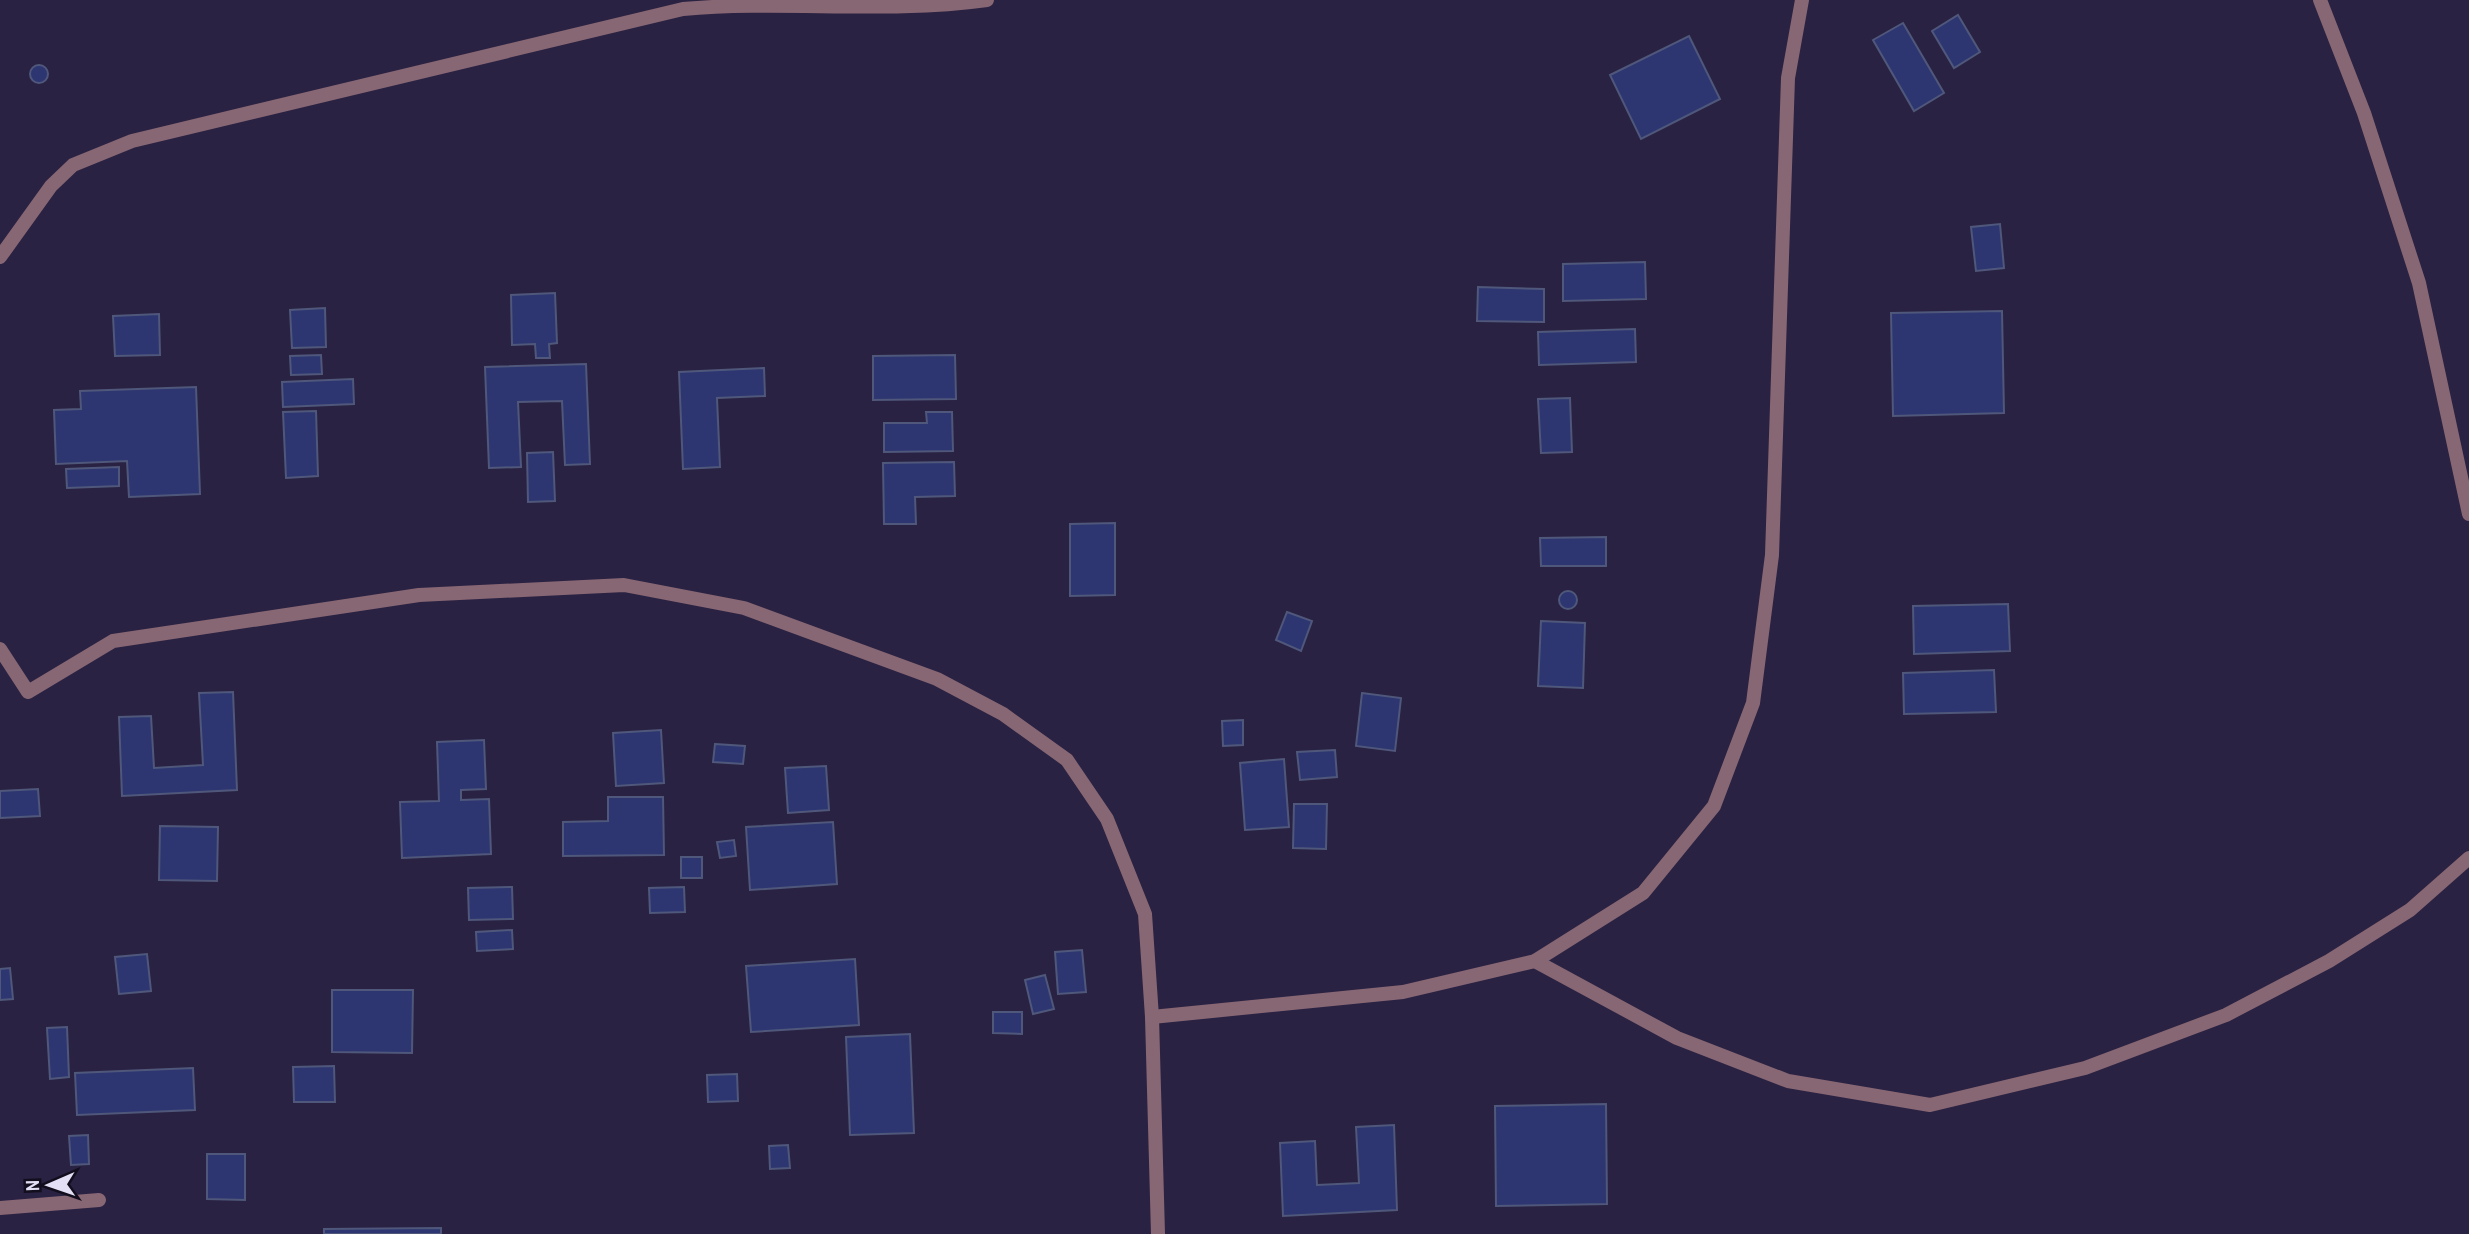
<svg xmlns="http://www.w3.org/2000/svg" width="2469" height="1234" font-family="'Archivo Narrow',sans-serif">
	<rect width="100%" height="100%" fill="#2a2242"/>
	<!-- building -->
	<g fill="#2d3671" stroke="#4f577b" stroke-width="2">
		<polygon points="1958,15 1980,52 1954,68 1932,31"/>
		<polygon points="1903,23 1944,93 1914,111 1873,40"/>
		<polygon points="1689,36 1720,99 1641,139 1610,75"/>
		<circle cx="39" cy="74" r="9"/>
		<polygon points="2000,224 2004,268 1976,271 1971,227"/>
		<polygon points="1645,262 1646,299 1563,301 1563,264"/>
		<polygon points="1478,287 1544,289 1544,322 1477,321"/>
		<polygon points="555,293 557,343 549,344 550,358 536,358 535,344 512,345 511,295"/>
		<polygon points="325,308 326,347 292,348 290,310"/>
		<polygon points="2002,311 2004,413 1893,416 1891,313"/>
		<polygon points="159,314 160,355 115,356 113,316"/>
		<polygon points="1635,329 1636,362 1539,365 1538,332"/>
		<polygon points="321,355 322,374 291,375 290,356"/>
		<polygon points="955,355 956,399 873,400 873,356"/>
		<polygon points="586,364 590,464 565,465 562,401 518,402 521,467 489,468 485,367"/>
		<polygon points="764,368 765,396 717,398 720,467 683,469 679,372"/>
		<polygon points="353,379 354,404 283,407 282,382"/>
		<polygon points="196,387 200,494 129,497 127,461 56,464 54,410 81,409 80,391"/>
		<polygon points="1570,398 1572,452 1541,453 1538,399"/>
		<polygon points="316,411 318,476 286,478 283,412"/>
		<polygon points="926,412 952,412 953,451 884,452 884,423 927,423"/>
		<polygon points="553,452 555,501 528,502 527,453"/>
		<polygon points="954,462 955,496 915,497 916,524 884,524 883,463"/>
		<polygon points="119,467 119,486 67,488 66,469"/>
		<polygon points="1115,523 1115,595 1070,596 1070,524"/>
		<polygon points="1606,537 1606,566 1541,566 1540,538"/>
		<circle cx="1568" cy="600" r="9"/>
		<polygon points="2008,604 2010,651 1914,654 1913,606"/>
		<polygon points="1287,612 1312,621 1301,651 1276,640"/>
		<polygon points="1541,621 1585,623 1583,688 1538,686"/>
		<polygon points="1994,670 1996,712 1904,714 1903,673"/>
		<polygon points="233,692 237,790 122,796 119,717 151,716 154,768 203,765 199,693"/>
		<polygon points="1362,693 1401,698 1395,751 1356,746"/>
		<polygon points="1243,720 1243,745 1223,746 1222,721"/>
		<polygon points="661,730 664,783 616,786 613,733"/>
		<polygon points="484,740 486,789 461,790 461,800 489,799 491,854 402,858 400,802 439,801 437,742"/>
		<polygon points="715,744 745,746 743,764 713,762"/>
		<polygon points="1335,750 1337,777 1300,780 1297,752"/>
		<polygon points="1284,759 1289,827 1245,830 1240,763"/>
		<polygon points="826,766 829,810 788,813 785,768"/>
		<polygon points="38,789 40,816 0,818 0,791"/>
		<polygon points="608,797 663,797 664,855 563,856 563,822 608,821"/>
		<polygon points="1294,804 1327,804 1326,849 1293,848"/>
		<polygon points="833,822 837,884 750,890 746,827"/>
		<polygon points="160,826 218,827 217,881 159,880"/>
		<polygon points="734,840 736,856 720,858 717,842"/>
		<rect x="681" y="857" width="21" height="21"/>
		<polygon points="512,887 513,919 469,920 468,888"/>
		<polygon points="684,887 685,912 650,913 649,888"/>
		<polygon points="512,930 513,949 477,951 476,932"/>
		<polygon points="1082,950 1086,992 1058,994 1055,952"/>
		<polygon points="147,954 151,991 119,994 115,957"/>
		<polygon points="855,959 859,1025 751,1032 746,966"/>
		<polygon points="10,968 13,999 0,1000 0,969"/>
		<polygon points="1045,975 1054,1009 1033,1014 1025,980"/>
		<polygon points="332,990 413,990 412,1053 332,1052"/>
		<polygon points="993,1012 1022,1012 1022,1034 993,1033"/>
		<polygon points="67,1027 69,1077 50,1079 47,1028"/>
		<polygon points="910,1034 914,1133 850,1135 846,1037"/>
		<polygon points="334,1066 335,1102 294,1102 293,1067"/>
		<polygon points="193,1068 195,1110 77,1115 75,1073"/>
		<polygon points="737,1074 738,1101 708,1102 707,1075"/>
		<polygon points="1606,1104 1607,1204 1496,1206 1495,1106"/>
		<polygon points="1394,1125 1397,1210 1283,1216 1280,1143 1315,1141 1317,1185 1359,1183 1356,1127"/>
		<polygon points="88,1135 89,1164 71,1165 69,1136"/>
		<polygon points="788,1145 790,1168 770,1169 769,1146"/>
		<polygon points="207,1154 245,1154 245,1200 207,1199"/>
		<polygon points="441,1228 441,1234 324,1234 324,1229"/>
	</g>
	<g fill="none" stroke-linecap="round" stroke-linejoin="round">
		<!-- minor -->
		<g stroke="#886774" stroke-width="14">
			<polyline points="2320,0 2364,113 2419,283 2469,514"/>
			<path d="M 0,257 L 51,186 L 73,165 L 132,141 L 683,9 C 784,0 886,14 987,0"/>
			<polyline points="0,649 28,692 113,641 419,595 624,585 744,608 937,679 1003,714 1067,760 1107,819 1145,914 1152,1017 1158,1234"/>
			<polyline points="1535,961 1677,1038 1788,1081 1930,1105 2085,1068 2226,1015 2329,961 2410,910 2469,858"/>
			<polyline points="1152,1017 1403,992 1535,961 1643,893 1714,806 1753,703 1772,555 1788,78 1802,0"/>
			<polyline points="0,1208 99,1200"/>
		</g>
	</g>
	<!-- north arrow -->
	<g transform="translate(49 1185) rotate(268)" stroke="#120e1d" stroke-width="5" paint-order="stroke">
	<path d="M0-5L12 26L0 18L-12 26Z" fill="#e3e0f5"/>
	<text y="-10" font-size="19" font-weight="bold" text-anchor="middle" fill="#e3e0f5">N</text>
	</g>
</svg>
